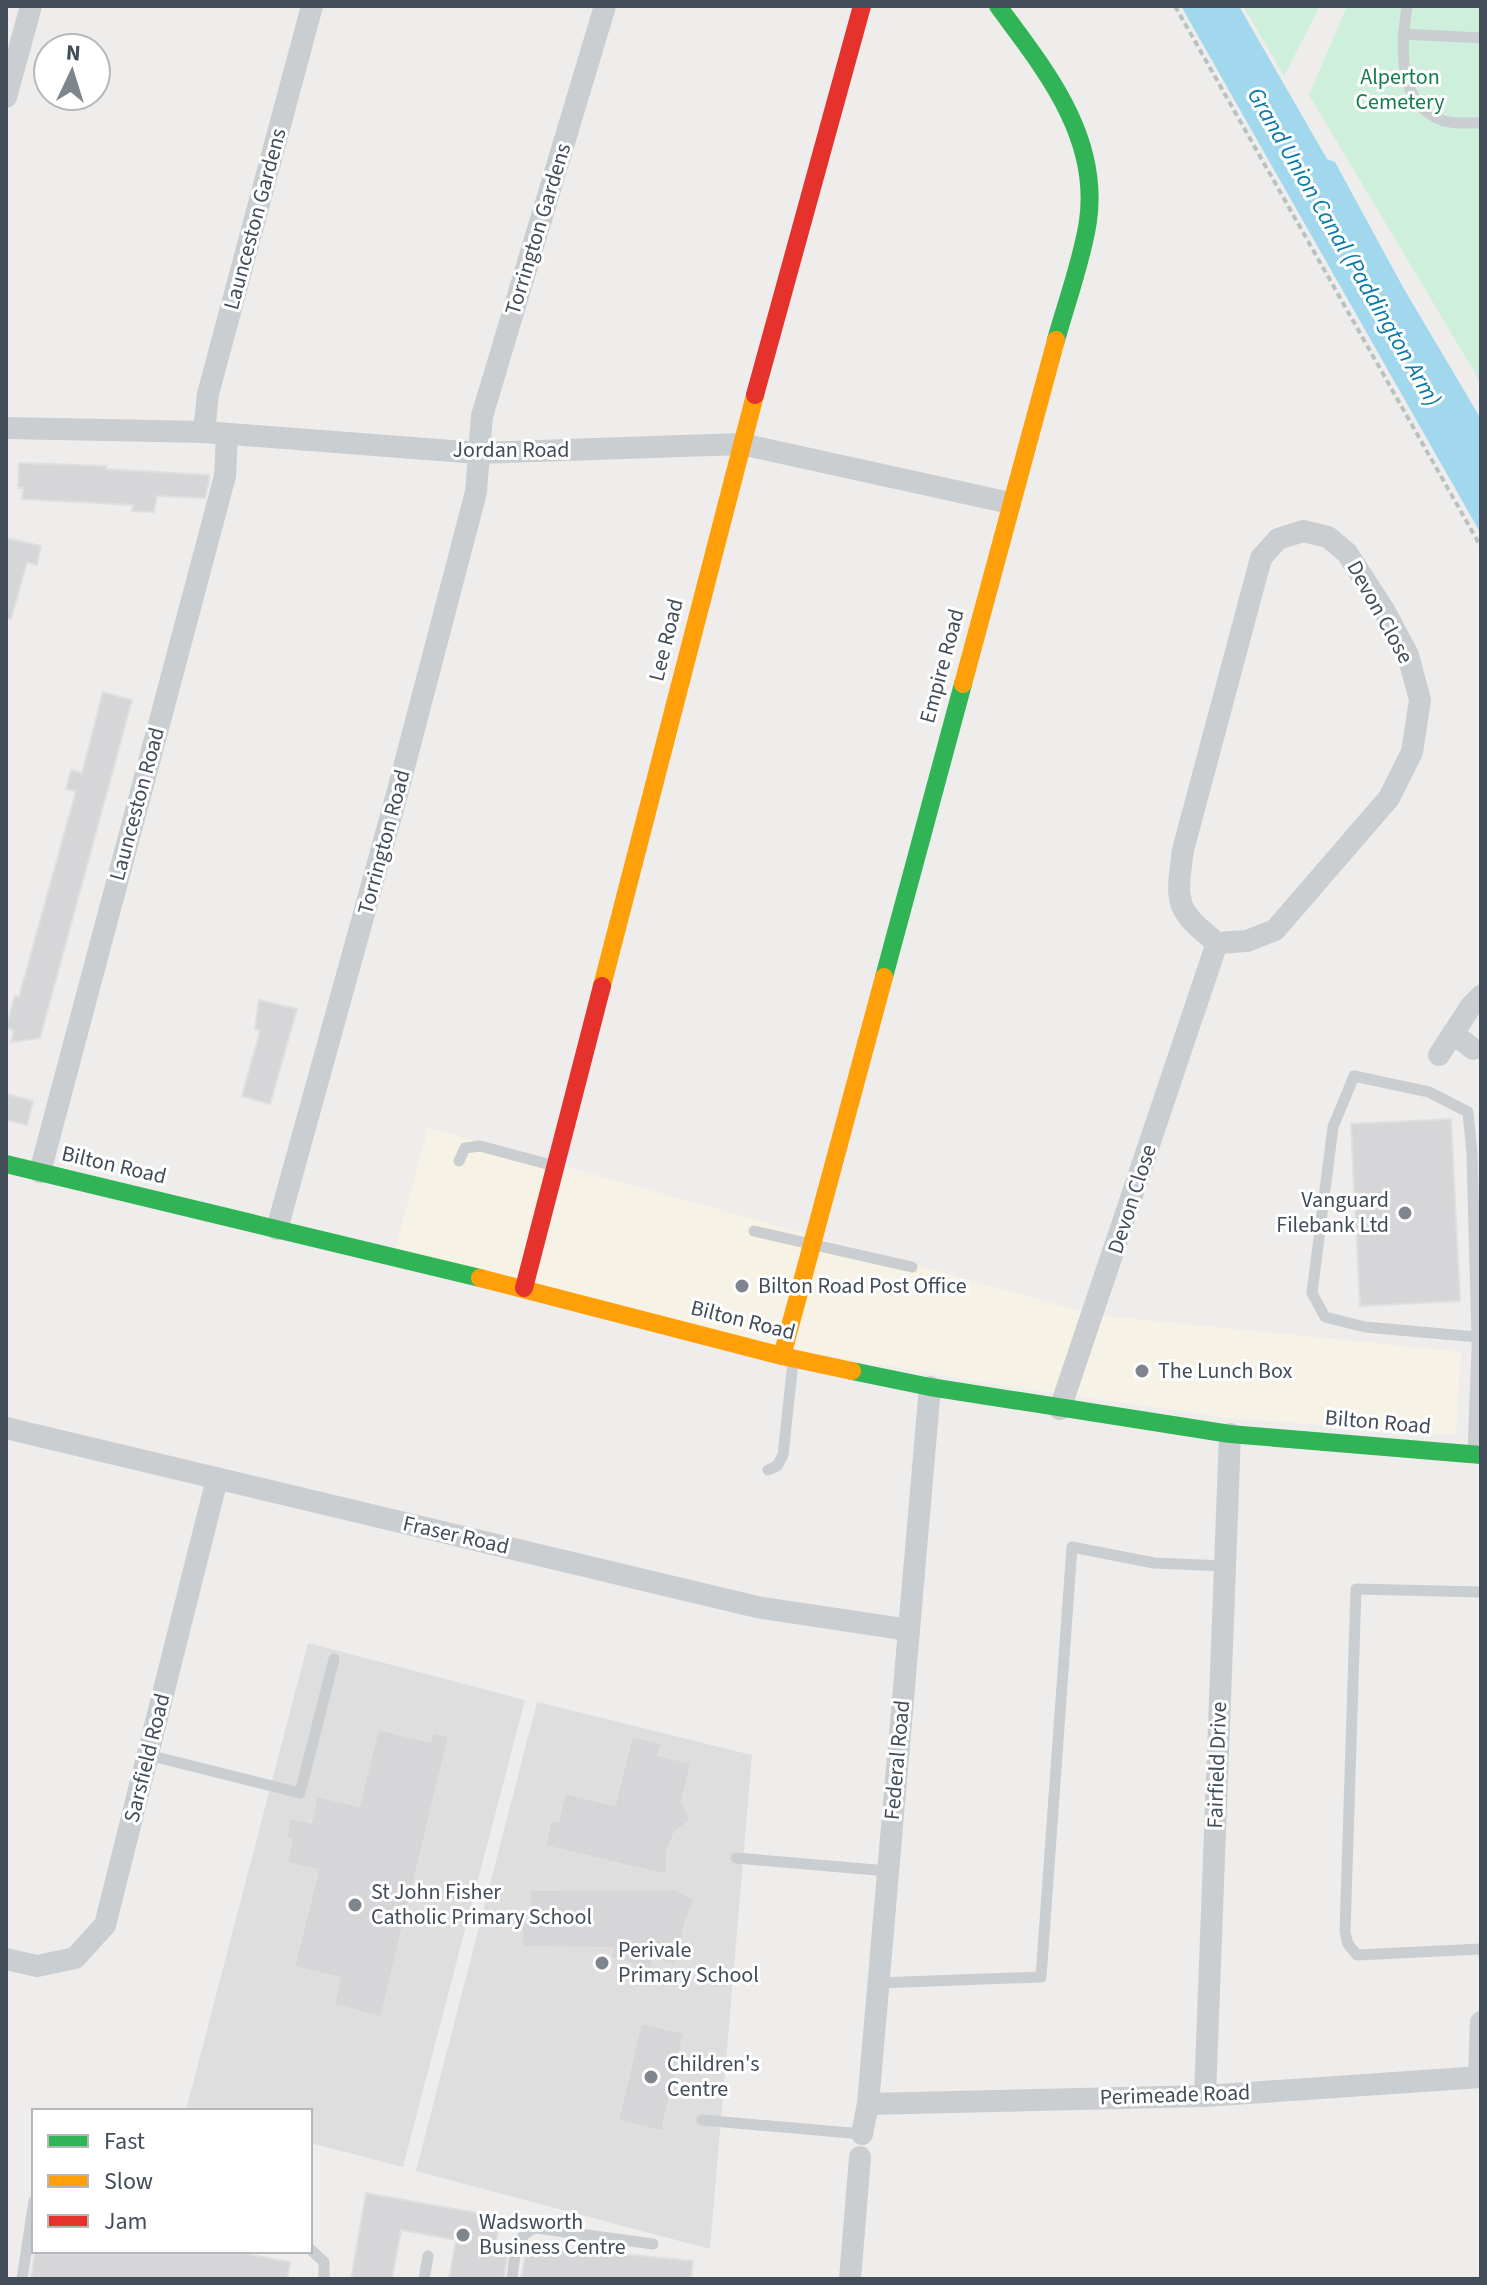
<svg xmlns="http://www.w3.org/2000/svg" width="1487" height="2285" font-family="'Source Sans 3',sans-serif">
	<rect width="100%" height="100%" fill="#eeedec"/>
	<!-- commercial -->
	<polygon fill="#f6f2e6" points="428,1128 1094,1315 1461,1352 1456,1435 1228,1418 967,1380 773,1346 394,1253"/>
	<!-- education -->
	<g fill="#dfdede">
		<polygon points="308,1643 525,1700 403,2167 310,2143 310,2111 186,2110"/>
		<polygon points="537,1702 752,1755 710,2249 416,2171"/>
	</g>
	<!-- green -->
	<g fill="#cfefdd">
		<polygon points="1243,6 1320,6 1284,76"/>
		<polygon points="1347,6 1481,6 1481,383 1309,95"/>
	</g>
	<!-- water -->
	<polygon fill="#a2d8ee" points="1181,6 1239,6 1327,159 1335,162 1404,289 1481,419 1481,534"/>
	<!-- building -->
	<g fill="#d6d6d8" stroke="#dfdfdf" stroke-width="2">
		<polygon points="19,463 106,466 106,469 209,475 209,482 205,498 157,496 154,512 132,511 133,505 22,499 23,488 18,488"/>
		<polygon points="6,538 41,546 37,565 27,562 11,619 6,618"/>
		<polygon points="103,692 132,700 40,1038 11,1042 14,1031 6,1027 15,996 19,997 76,791 66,789 71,770 82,773"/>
		<polygon points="259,1000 297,1009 270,1104 242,1096 260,1031 255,1029"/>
		<polygon points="6,1094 33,1101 27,1125 6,1120"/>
		<polygon points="1451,1119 1460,1301 1360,1306 1351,1124"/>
		<polygon points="378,1729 430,1742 433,1732 449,1736 381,2017 334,2005 340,1978 294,1967 318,1870 287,1863 292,1840 286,1838 290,1818 311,1823 317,1796 359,1806"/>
		<polygon points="632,1736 662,1743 658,1755 691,1763 682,1802 691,1820 675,1832 667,1851 667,1875 545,1846 551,1820 558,1822 565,1793 615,1805"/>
		<polygon points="675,1889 695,1900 686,1920 675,1965 653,1960 651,1969 611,1958 613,1948 522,1947 522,1920 530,1920 530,1890"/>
		<polygon points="641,2023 684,2033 662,2131 618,2121"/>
		<polygon points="366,2193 500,2217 496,2242 509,2243 504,2279 449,2279 456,2240 401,2230 392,2279 351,2279"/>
		<polygon points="527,2245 693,2261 691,2279 521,2279"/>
		<polygon points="35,2251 230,2251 290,2262 287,2279 31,2279"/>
	</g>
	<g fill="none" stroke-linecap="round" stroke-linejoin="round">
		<!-- path -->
		<polyline stroke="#b6c3c0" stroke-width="4" stroke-dasharray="6 4" stroke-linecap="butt" points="1175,6 1481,547"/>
		<!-- lane -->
		<g stroke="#caced1" stroke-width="11">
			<path d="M 1407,6 C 1401,46 1396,104 1444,121 C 1454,124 1470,123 1481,123"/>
			<polyline points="1403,34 1481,38"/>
			<polyline points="459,1161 465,1148 480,1146 551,1165"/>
			<polyline points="754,1231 912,1267"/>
			<polyline points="1473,1453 1477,1349 1477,1337 1472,1154 1468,1112 1429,1092 1354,1076 1333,1127 1312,1293 1325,1317 1365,1327 1477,1337"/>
			<polyline points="768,1470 777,1466 783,1455 793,1362"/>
			<polyline points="1481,1592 1356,1589 1345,1932 1348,1944 1357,1955 1481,1949"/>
			<polyline points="148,1755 300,1793 334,1659"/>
			<polyline points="736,1858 888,1871"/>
			<polyline points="878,1983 1041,1977 1072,1547 1154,1563 1225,1566"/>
			<polyline points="702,2120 862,2134"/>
			<polyline points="310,2249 324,2262 324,2279"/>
			<polyline points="22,2279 34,2201"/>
			<polyline points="424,2279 428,2256"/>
			<path d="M 512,2279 C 515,2259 513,2235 536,2228 L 653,2244"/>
		</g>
		<!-- street -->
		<g stroke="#caced1" stroke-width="22">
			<polyline points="6,97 31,6"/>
			<polyline points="6,428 204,432 478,453 741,444 1010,503"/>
			<polyline points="204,432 208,394 312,6"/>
			<path d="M 1303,531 L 1328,537 L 1347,553 L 1384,610 L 1408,655 L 1420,700 L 1412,752 L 1389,798 L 1275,930 L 1247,941 L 1217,943 C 1174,909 1176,902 1183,850 L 1261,558 L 1278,539 Z"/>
			<polyline points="1453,1033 1473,1049"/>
			<polyline points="1439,1055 1471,1006 1481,996"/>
			<polyline points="40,1172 225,476 227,434"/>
			<polyline points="277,1229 397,794 476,492 482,416 605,6"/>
			<polyline points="1060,1409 1217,943"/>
			<polyline points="6,1428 757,1607 909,1630"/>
			<polyline points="6,1959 37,1966 75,1958 105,1925 217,1479"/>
			<polyline points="1479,2077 1481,2022"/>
			<polyline points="1205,2096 1230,1434"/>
			<polyline points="868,2104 1205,2096 1481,2077"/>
			<polyline points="862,2134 868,2104 930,1387"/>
			<polyline points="850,2279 860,2157"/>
		</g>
		<!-- fast -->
		<g stroke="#30b455" stroke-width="18">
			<path d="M 998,6 C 1045,70 1100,136 1088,221 C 1083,257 1066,304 1056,340"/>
			<polyline points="884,977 963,684"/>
			<polyline points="6,1164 480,1278"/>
			<polyline points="852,1371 930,1387 1230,1434 1481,1455"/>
		</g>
		<!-- slow -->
		<g stroke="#ff9f0a" stroke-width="18">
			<polyline points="963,684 1056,340"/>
			<polyline points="602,986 755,395"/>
			<polyline points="480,1278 782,1356 852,1371"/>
			<polyline points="782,1356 884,977"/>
		</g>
		<!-- jam -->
		<g stroke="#e5322d" stroke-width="18">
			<polyline points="755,395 862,6"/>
			<polyline points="524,1288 602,986"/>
		</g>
	</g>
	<!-- markers -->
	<g fill="#7f858d" stroke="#fff" stroke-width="3">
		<circle cx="1405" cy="1213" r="8"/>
		<circle cx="742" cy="1286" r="8"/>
		<circle cx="1142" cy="1371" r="8"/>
		<circle cx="355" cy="1905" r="8"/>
		<circle cx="602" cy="1963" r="8"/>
		<circle cx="651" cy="2077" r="8"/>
		<circle cx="463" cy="2235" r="8"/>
	</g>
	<g text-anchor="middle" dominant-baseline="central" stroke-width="6" stroke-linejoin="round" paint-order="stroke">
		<!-- park labels -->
		<g font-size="22" fill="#127d50" stroke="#fff">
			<text x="1400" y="77">Alperton<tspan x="1400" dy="25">Cemetery</tspan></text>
		</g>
		<!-- street labels -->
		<g font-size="22" fill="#434d5a" stroke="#fff">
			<text transform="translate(255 219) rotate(-75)">Launceston Gardens</text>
			<text transform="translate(538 229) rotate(-73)">Torrington Gardens</text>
			<text x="511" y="450">Jordan Road</text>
			<text transform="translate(1380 612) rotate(61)">Devon Close</text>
			<text transform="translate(666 640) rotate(-76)">Lee Road</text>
			<text transform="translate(942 666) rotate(-75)">Empire Road</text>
			<text transform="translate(137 804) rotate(-75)">Launceston Road</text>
			<text transform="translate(384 842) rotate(-75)">Torrington Road</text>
			<text transform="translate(114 1165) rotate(13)">Bilton Road</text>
			<text transform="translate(1132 1199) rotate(-72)">Devon Close</text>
			<text transform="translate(743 1320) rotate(14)">Bilton Road</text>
			<text transform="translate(1378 1422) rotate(5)">Bilton Road</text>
			<text transform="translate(456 1535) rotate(13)">Fraser Road</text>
			<text transform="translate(147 1758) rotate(-76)">Sarsfield Road</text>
			<text transform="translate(897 1760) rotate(-85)">Federal Road</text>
			<text transform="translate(1217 1765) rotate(-88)">Fairfield Drive</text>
			<text transform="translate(1175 2095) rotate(-2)">Perimeade Road</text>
		</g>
		<!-- poi labels -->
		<g font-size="22" fill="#434d5a" stroke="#fff" text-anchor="start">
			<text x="1389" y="1200" text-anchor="end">Vanguard<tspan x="1389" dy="25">Filebank Ltd</tspan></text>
			<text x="758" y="1286">Bilton Road Post Office</text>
			<text x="1158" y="1371">The Lunch Box</text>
			<text x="371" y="1892">St John Fisher<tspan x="371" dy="25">Catholic Primary School</tspan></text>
			<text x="618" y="1950">Perivale<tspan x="618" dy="25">Primary School</tspan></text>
			<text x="667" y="2064">Children's<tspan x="667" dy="25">Centre</tspan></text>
			<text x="479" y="2222">Wadsworth<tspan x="479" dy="25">Business Centre</tspan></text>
		</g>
		<!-- water labels -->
		<g font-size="24" font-style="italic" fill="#067aaa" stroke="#fff">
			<text transform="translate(1344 247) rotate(60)">Grand Union Canal (Paddington Arm)</text>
		</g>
	</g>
	<!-- border -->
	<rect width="1487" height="2285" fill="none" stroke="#434d5a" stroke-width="16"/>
	<!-- legend -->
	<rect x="32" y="2109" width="280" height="144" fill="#ffffff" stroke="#b4b8bd" stroke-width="2"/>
	<rect x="48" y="2135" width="40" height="12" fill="#30b455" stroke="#b4b8bd" stroke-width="2"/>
	<text x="104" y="2149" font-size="24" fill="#434d5a">Fast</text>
	<rect x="48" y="2175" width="40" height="12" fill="#ff9f0a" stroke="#b4b8bd" stroke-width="2"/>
	<text x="104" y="2189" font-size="24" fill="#434d5a">Slow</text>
	<rect x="48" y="2215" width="40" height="12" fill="#e5322d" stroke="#b4b8bd" stroke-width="2"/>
	<text x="104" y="2229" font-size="24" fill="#434d5a">Jam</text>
	<!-- north arrow -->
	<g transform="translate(72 72) rotate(4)"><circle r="38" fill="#ffffff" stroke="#b4b8bd" stroke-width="2"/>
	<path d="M0-6L14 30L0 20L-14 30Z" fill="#7f858d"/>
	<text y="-12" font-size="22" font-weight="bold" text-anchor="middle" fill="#434d5a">N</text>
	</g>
</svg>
